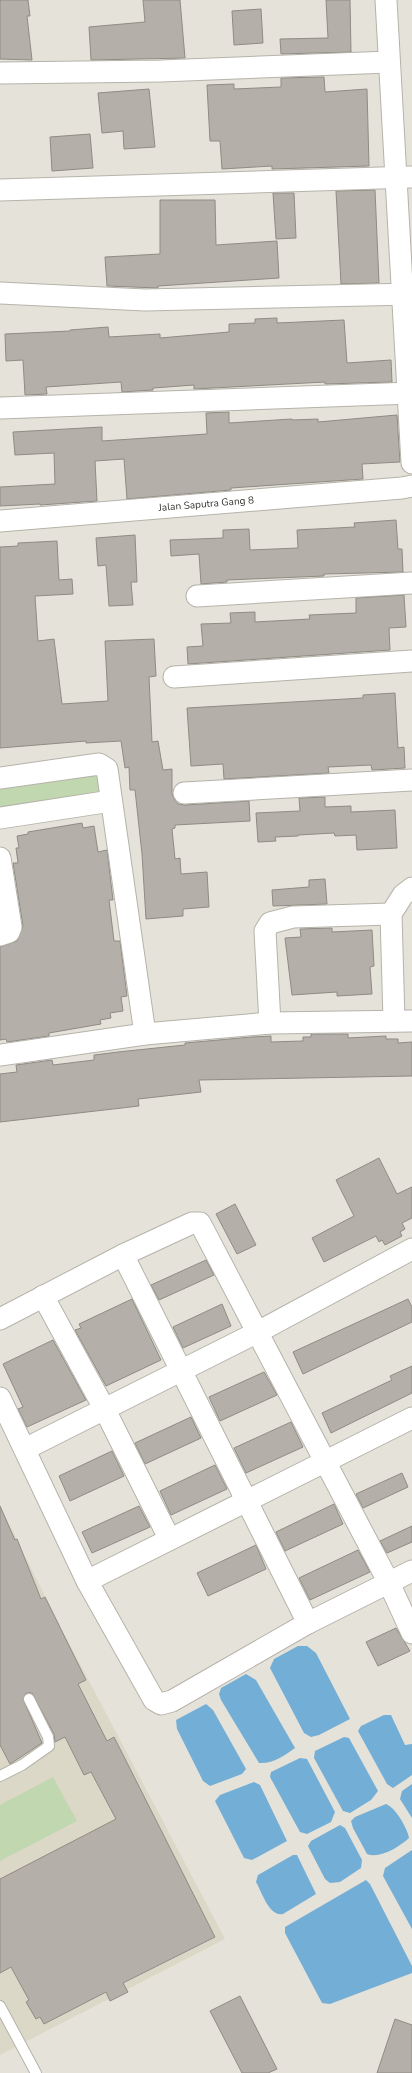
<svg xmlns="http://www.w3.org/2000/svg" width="412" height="2073" font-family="'Nunito Sans',sans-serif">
	<rect width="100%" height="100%" fill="#e5e2da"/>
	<!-- built -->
	<polygon fill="#dcd8c8" points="0,1506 60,1626 225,1939 0,2055"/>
	<!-- green -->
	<g fill="#c1d7af">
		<polygon points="97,771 101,792 0,811 0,785"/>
		<polygon points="53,1777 77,1821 0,1861 0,1805"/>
	</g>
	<!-- water -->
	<g fill="#73aed6">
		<polygon points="298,1646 307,1646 316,1653 350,1719 319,1735 311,1737 304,1733 270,1668 274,1659"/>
		<path d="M 246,1674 L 256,1680 L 295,1748 C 284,1756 273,1764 259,1763 L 221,1700 L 219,1694 L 221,1688 Z"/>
		<polygon points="206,1704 213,1710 246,1769 242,1774 210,1786 203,1781 177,1729 176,1720"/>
		<polygon points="384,1715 391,1715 405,1745 412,1744 412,1775 393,1788 387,1784 358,1731 361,1726"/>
		<polygon points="344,1737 349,1738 378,1791 371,1800 350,1813 343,1811 314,1758 315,1751"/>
		<polygon points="300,1758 307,1759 335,1812 331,1822 307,1834 300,1832 270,1777 271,1772"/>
		<polygon points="254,1782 260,1785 287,1841 252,1860 244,1858 215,1801 220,1795"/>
		<polygon points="412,1784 412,1818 400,1799 402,1791"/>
		<path d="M 386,1804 C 396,1808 407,1828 409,1838 C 399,1847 380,1859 367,1854 L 353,1828 L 351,1821 L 355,1817 Z"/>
		<polygon points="340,1825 345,1828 362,1860 361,1868 340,1882 330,1883 325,1879 308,1846 311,1841"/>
		<polygon points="412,1850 412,1929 383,1876 385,1868"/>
		<path d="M 293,1855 L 297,1855 L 316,1894 L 283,1914 C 269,1917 262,1892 256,1882 L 258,1875 Z"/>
		<polygon points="366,1880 370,1884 412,1966 412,1973 330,2004 322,2003 285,1933 285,1927"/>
	</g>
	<!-- building -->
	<g fill="#b4afa8" stroke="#908b84">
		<polygon points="0,0 28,0 30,16 27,16 32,60 0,59"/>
		<polygon points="143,0 180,0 185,58 91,60 89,27 145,22"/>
		<polygon points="326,0 350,0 351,52 281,54 280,39 328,38"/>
		<polygon points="261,9 263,43 234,45 232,11"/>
		<polygon points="324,77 325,92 367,89 369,166 272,169 272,166 222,169 220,141 210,141 207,85 234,84 234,89 281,87 281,78"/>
		<polygon points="149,89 155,147 124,149 123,131 102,133 98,93"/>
		<polygon points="90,134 93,168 52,171 50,137"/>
		<polygon points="375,190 379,283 341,284 336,191"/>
		<polygon points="273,193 294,193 296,238 276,239"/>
		<polygon points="160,200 215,200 216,245 277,241 279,278 158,286 158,288 107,286 105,257 160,254"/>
		<polygon points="277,318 277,323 344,320 347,363 391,360 392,382 325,384 325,382 194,389 194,385 153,388 153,390 122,392 121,382 46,387 47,394 25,395 23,360 6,361 5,334 70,331 70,330 108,327 109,337 160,334 160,338 229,332 229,324 255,323 255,319"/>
		<polygon points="229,412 229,423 292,419 292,420 318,419 318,422 397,415 400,462 362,464 363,479 231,488 231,490 127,499 124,459 95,461 97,501 40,505 40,504 0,506 0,487 55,484 54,453 15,455 13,432 102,427 102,441 207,434 206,413"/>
		<polygon points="396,520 398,549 402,549 403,572 324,574 324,576 227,580 227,582 201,584 199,554 171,556 170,540 223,538 223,530 249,529 250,550 298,548 297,530 355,527 354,523"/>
		<polygon points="135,535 137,582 131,582 133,605 109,606 106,565 98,566 96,538"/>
		<polygon points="57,541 59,580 72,579 73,594 35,596 38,641 54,639 62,704 108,701 105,641 154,639 156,676 149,677 152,742 158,741 163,770 172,769 172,793 174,799 178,804 185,805 249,801 250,821 175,825 175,828 172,829 175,859 180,858 181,874 207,872 209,907 183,909 183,916 146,919 142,854 135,790 130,790 129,767 125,768 121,741 86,743 86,741 0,748 0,547 18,546 18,543"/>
		<polygon points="404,595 406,627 389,628 390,650 188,664 187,647 203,646 201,624 231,623 230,613 255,612 255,622 310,619 309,615 356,613 356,598"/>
		<polygon points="395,693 398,748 404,747 405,768 372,770 371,765 328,767 329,773 224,779 223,764 191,766 187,708 363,698 363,695"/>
		<polygon points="325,797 325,807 351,806 351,812 395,810 397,848 357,850 356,835 335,836 334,833 298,835 298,836 275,837 276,841 258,842 256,813 300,811 299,798"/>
		<polygon points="82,823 83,828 94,826 98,852 107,850 113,900 109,900 114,941 120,941 127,996 121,997 123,1011 110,1013 111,1018 100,1020 101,1024 49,1033 49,1036 7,1042 6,1039 0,1040 0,947 17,941 23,926 13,863 18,863 16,848 19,848 17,836 28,834 28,832"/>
		<polygon points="325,879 327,904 273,906 272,890 309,887 309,880"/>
		<polygon points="332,928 332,932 372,930 374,966 370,967 372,994 337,996 337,992 292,995 285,938 301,937 300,929"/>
		<polygon points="311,1034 348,1034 348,1038 386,1036 386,1039 398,1039 398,1043 412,1042 412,1076 199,1080 201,1092 138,1099 139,1106 0,1122 0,1074 17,1072 16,1065 52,1060 53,1065 94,1060 94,1055 118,1052 185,1045 185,1043 252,1037 271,1036 271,1042 303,1041 303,1037 311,1037"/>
		<polygon points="379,1158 397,1194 412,1187 412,1218 402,1223 405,1229 400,1232 402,1236 385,1245 382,1240 379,1242 376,1236 324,1262 312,1238 354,1216 336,1180"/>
		<polygon points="235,1204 256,1245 237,1254 216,1214"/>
		<polygon points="206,1260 214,1275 159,1300 151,1285"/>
		<polygon points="132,1299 161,1360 106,1386 75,1330 81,1328 79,1324"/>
		<polygon points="408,1299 412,1307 412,1322 303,1374 293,1352"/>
		<polygon points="222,1304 231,1326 183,1348 173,1327"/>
		<polygon points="53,1340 86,1400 27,1427 18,1409 23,1407 3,1364"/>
		<polygon points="412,1366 412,1393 331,1433 322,1413 392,1380 390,1376"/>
		<polygon points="264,1372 277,1395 220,1421 209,1397"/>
		<polygon points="191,1417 201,1438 145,1464 135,1443"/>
		<polygon points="291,1422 303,1447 246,1473 234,1448"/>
		<polygon points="112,1451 124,1476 70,1501 59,1476"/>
		<polygon points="215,1465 227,1489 171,1515 160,1491"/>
		<polygon points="402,1473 408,1487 363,1508 356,1494"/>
		<polygon points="334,1504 343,1524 285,1551 276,1532"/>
		<polygon points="0,1506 15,1540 17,1539 41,1599 45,1597 86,1680 78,1684 107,1741 114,1737 215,1937 123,1983 128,1992 110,2001 106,1992 44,2024 40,2017 36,2019 26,2002 29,2000 11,1967 0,1973 0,1879 116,1819 91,1772 84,1775 65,1737 55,1742 54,1734 32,1693 26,1693 23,1699 42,1743 10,1764 0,1745"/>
		<polygon points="139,1506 150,1527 92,1553 82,1532"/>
		<polygon points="412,1526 412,1542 387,1553 380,1541"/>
		<polygon points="256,1545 266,1569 208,1596 197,1573"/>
		<polygon points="358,1550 370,1572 310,1600 299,1578"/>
		<polygon points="396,1628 410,1651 378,1666 366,1642"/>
		<polygon points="240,1996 277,2069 268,2073 242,2073 210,2011"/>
		<polygon points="395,2019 412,2025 412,2073 377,2073"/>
	</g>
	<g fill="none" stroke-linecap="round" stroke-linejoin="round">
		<!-- lane casing -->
		<g stroke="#b5b3aa" stroke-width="12">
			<g id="lane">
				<polyline points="0,1776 22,1765 49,1746 48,1737 29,1699"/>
				<polyline points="0,2006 36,2073"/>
			</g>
		</g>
		<!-- street casing -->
		<g stroke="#b5b3aa" stroke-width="23">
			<g id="street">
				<polyline points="386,0 412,463"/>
				<polyline points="0,73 161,71 389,62"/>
				<polyline points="0,190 412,177"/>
				<polyline points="0,293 145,300 412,294"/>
				<polyline points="0,408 412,393"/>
				<path id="s1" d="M 0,521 L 402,488 L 412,486"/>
				<polyline points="197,596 412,583"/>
				<polyline points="174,677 412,661"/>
				<polyline points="0,778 99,764 107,769 145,1034"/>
				<polyline points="184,793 412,780"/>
				<polyline points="0,818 111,801"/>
				<polyline points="0,858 11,927 9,932 0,935"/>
				<polyline points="394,1021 391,914 403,895 412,888"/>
				<polyline points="270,1023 265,931 270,923 293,917 391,914"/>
				<polyline points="0,1055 145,1034 270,1023 412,1021"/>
				<polyline points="123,1255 308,1623"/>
				<polyline points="43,1296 105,1410 169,1538"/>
				<polyline points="0,1319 123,1255 192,1223 200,1223 389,1583 412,1633"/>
				<polyline points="0,1398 87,1581 154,1700 161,1704 172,1701 308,1623 412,1571"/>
				<polyline points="25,1449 258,1332 412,1249"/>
				<polyline points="87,1581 412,1418"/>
			</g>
		</g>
		<!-- lane -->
		<use href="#lane" stroke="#fff" stroke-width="10"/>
		<!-- street -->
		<use href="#street" stroke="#fff" stroke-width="21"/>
	</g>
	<g text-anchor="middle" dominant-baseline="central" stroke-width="3" stroke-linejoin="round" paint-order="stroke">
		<!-- street labels -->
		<g font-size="10" fill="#34332f" stroke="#e5e2da">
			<text stroke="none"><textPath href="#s1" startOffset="207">Jalan Saputra Gang 8</textPath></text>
		</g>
	</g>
</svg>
